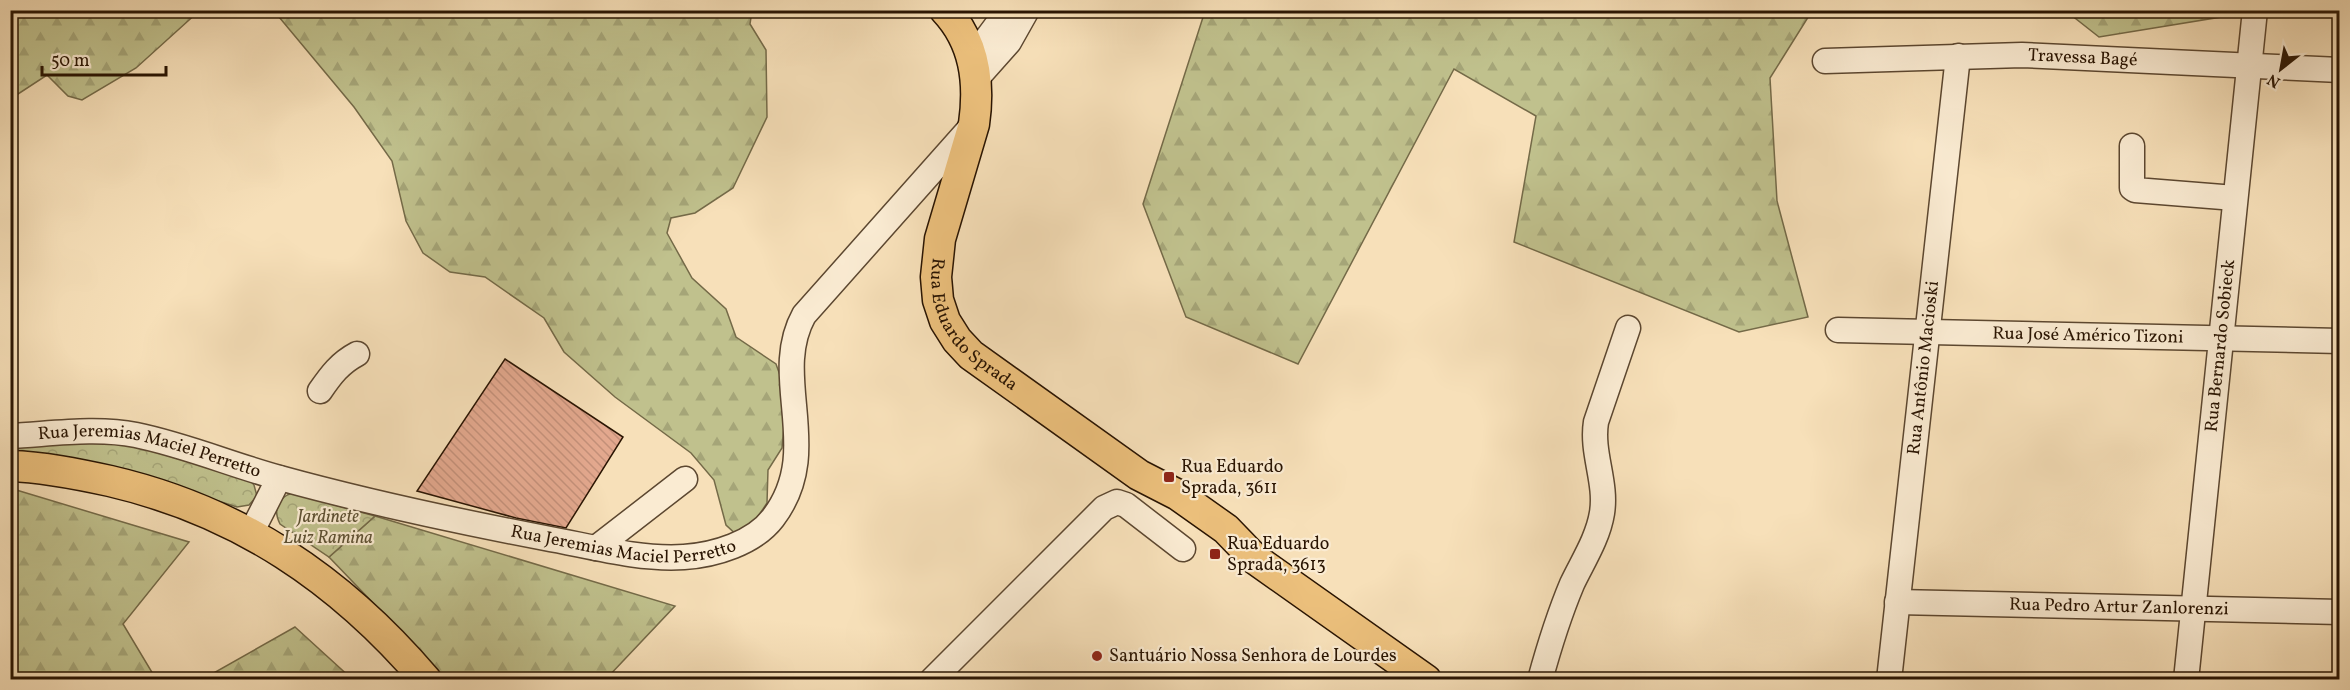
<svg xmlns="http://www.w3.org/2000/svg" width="2350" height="690" font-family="Vollkorn,serif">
	<defs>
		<pattern id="forest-firs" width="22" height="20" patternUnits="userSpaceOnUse" patternTransform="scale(1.5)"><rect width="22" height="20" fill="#c0c18d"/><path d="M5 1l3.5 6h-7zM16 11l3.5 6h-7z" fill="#a5a578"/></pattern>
		<pattern id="park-crowns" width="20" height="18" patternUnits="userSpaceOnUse" patternTransform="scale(1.5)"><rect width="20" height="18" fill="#c0c18d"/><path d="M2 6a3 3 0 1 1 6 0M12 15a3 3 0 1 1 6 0" fill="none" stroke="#a5a578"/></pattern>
		<pattern id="building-back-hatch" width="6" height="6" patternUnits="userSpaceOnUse" patternTransform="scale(1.5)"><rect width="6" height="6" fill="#e3a88e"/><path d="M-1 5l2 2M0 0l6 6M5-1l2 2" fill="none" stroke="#c39079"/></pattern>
	</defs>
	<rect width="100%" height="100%" fill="#f7e0b9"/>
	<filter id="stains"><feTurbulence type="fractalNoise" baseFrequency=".00333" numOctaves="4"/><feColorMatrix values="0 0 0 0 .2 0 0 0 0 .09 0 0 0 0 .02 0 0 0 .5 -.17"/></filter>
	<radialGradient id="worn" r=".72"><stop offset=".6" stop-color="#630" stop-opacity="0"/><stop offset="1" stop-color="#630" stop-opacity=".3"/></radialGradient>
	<!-- forest -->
	<g fill="url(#forest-firs)" stroke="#746a48" stroke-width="1.5">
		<polygon points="10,11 11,10 199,11 136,68 82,100 68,96 47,75 15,96 11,92"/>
		<polygon points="274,11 752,11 750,24 766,50 767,117 733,188 695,213 671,218 667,233 692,278 726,309 736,337 776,364 787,395 782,448 768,470 767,503 747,533 739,537 726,525 714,480 691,453 615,397 564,352 544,318 485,277 450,272 423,253 406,221 392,161 354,107"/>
		<polygon points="1205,11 1812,11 1770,78 1777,201 1808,317 1739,332 1514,242 1536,116 1454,69 1298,364 1186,317 1143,204"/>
		<polygon points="2066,11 2221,10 2221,17 2099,37"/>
		<polygon points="13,489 189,542 123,624 156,679 11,679 10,491"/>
		<polygon points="375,516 675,606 606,679 446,679 329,557"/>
		<polygon points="295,627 352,679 203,679"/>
	</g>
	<!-- park -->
	<g fill="url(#park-crowns)" stroke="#746a48" stroke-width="1.5">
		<polygon points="124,440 250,480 254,485 257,496 249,505 237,507 112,467 11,453 11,444"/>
		<path d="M 292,493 L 375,516 L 329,557 L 280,524 C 273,510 277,498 292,493 Z"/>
	</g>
	<!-- building -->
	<polygon fill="url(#building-back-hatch)" stroke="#291402" stroke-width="1.5" points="505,359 623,437 566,528 516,518 417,491"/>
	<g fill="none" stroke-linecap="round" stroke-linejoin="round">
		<!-- minor casing -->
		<g stroke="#5c4730" stroke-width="27">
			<g id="minor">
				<polyline points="973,57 1008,10"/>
				<path id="s1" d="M 1825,61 L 2022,55 L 2340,70"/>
				<polyline points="977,78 1009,42 1027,10"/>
				<polyline points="2132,146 2132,188 2135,190 2235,198"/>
				<path id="s2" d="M 1838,330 L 2340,341"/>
				<path d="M 320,391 C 331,375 340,363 357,354"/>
				<path id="s3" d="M 10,436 C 51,434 96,427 136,435 C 185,445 232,465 280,478 C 367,502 456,521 545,538 C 590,546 638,560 684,557 C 715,555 754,543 773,518 C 825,450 769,378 804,315 L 972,126"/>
				<polyline points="251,533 279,478"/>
				<polyline points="596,548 685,479"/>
				<path id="s4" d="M 1897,602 L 2340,612"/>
				<polyline points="932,680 1104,508 1117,502 1126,505 1183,549"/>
				<path d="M 1540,680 C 1549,647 1559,615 1572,584 C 1583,561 1598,538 1602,513 C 1607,482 1591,453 1596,422 L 1628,328"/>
				<path id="s5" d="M 1889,680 L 1958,56"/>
				<path id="s6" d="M 2186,680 L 2255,10"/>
			</g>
		</g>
		<!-- major casing -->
		<g stroke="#291402" stroke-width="33">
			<g id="major">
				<path id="s7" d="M 945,10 C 975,42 980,82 974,124 L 940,239 L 936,277 L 938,300 L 945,321 L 957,340 L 971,355 L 1139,475 L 1178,495 L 1226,529 L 1255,559 L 1426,680"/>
				<path d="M 10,466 C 44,467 78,474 110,481 C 239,511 340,579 426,680"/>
			</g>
		</g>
		<!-- minor -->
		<use href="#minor" stroke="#faebd2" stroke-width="24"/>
		<!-- major -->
		<use href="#major" stroke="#ecc07c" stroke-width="30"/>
	</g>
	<!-- markers -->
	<g fill="#8f2418" stroke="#faebd2" stroke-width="2">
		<rect x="1163" y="471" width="12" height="12" rx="3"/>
		<rect x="1209" y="548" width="12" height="12" rx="3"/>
		<circle cx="1097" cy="656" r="6"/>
	</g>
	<g text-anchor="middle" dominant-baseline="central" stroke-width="4.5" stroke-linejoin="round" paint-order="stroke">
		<!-- street labels -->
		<g font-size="18" fill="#291402" stroke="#faebd2">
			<text stroke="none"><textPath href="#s1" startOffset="258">Travessa Bagé</textPath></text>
			<text stroke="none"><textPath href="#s7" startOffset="342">Rua Eduardo Sprada</textPath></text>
			<text stroke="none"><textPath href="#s2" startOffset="250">Rua José Américo Tizoni</textPath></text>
			<text stroke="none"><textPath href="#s6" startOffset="336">Rua Bernardo Sobieck</textPath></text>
			<text stroke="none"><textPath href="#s5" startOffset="314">Rua Antônio Macioski</textPath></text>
			<text stroke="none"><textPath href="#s3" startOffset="142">Rua Jeremias Maciel Perretto</textPath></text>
			<text stroke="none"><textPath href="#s3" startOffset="628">Rua Jeremias Maciel Perretto</textPath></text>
			<text stroke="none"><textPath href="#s4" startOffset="222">Rua Pedro Artur Zanlorenzi</textPath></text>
		</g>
		<!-- poi labels -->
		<g font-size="18" fill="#291402" stroke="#faebd2" text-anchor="start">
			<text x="1181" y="467">Rua Eduardo<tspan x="1181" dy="21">Sprada, 3611</tspan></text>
			<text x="1227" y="544">Rua Eduardo<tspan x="1227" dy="21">Sprada, 3613</tspan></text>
			<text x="1109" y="656">Santuário Nossa Senhora de Lourdes</text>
		</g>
		<!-- park labels -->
		<g font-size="18" font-style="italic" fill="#5e5133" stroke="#faebd2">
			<text x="328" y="517">Jardinete<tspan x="328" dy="21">Luiz Ramina</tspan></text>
		</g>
	</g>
	<!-- margin -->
	<rect width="2350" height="690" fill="none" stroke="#f7e0b9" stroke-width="36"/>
	<rect x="12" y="12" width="2326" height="666" fill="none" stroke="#291402" stroke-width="3"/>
	<rect x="18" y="18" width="2314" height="654" fill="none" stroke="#291402" stroke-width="1.5"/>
	<!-- north arrow -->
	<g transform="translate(2281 69) rotate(211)" stroke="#faebd2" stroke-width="4.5" paint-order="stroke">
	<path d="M0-4.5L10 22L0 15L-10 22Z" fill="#291402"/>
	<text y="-9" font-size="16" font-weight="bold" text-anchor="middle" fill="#291402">N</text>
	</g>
	<!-- scale -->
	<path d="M42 66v9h124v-9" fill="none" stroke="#291402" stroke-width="3"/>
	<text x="51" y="66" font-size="18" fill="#291402" stroke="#faebd2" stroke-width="4.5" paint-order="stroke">50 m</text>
	<rect width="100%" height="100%" filter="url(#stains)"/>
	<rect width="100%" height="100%" fill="url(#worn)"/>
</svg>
